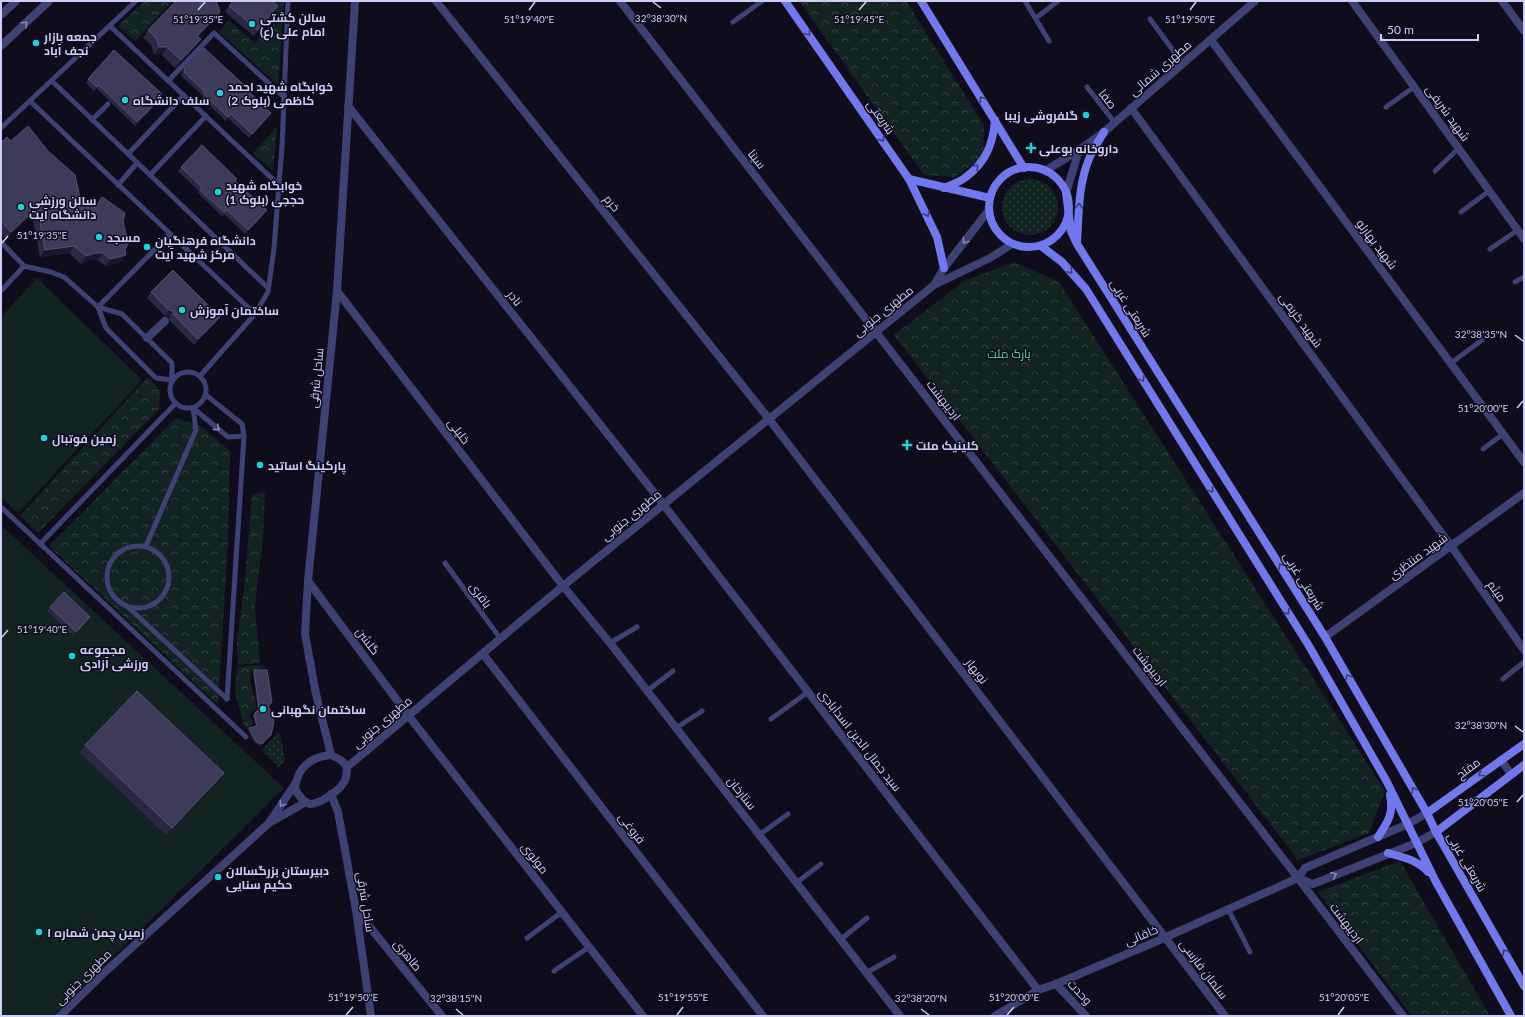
<svg xmlns="http://www.w3.org/2000/svg" width="1525" height="1017" font-family="Lato,Cairo,sans-serif">
	<defs>
		<pattern id="grass-dots" width="8" height="8" patternUnits="userSpaceOnUse"><rect width="8" height="8" fill="#112422"/><path d="M2 2h.1M6 6h.1" fill="none" stroke="#334343" stroke-width="1.8" stroke-linecap="round"/></pattern>
		<pattern id="forest-crowns" width="20" height="18" patternUnits="userSpaceOnUse"><rect width="20" height="18" fill="#112422"/><path d="M2 6a3 3 0 1 1 6 0M12 15a3 3 0 1 1 6 0" fill="none" stroke="#334343"/></pattern>
	</defs>
	<rect width="100%" height="100%" fill="#0f0d1b"/>
	<!-- grass -->
	<g fill="url(#grass-dots)">
		<circle cx="1030" cy="207" r="28"/>
		<polygon points="280,734 285,760 279,767 262,750 276,735"/>
	</g>
	<!-- forest -->
	<g fill="url(#forest-crowns)">
		<polygon points="144,1 172,1 135,41 118,26"/>
		<polygon points="265,1 284,1 278,85 219,32 229,20 255,43 278,13"/>
		<polygon points="799,1 906,1 984,125 983,157 955,177 924,175"/>
		<polygon points="277,127 273,171 253,153"/>
		<polygon points="1014,262 1059,282 1385,791 1369,833 1298,860 894,335 964,281"/>
		<polygon points="148,377 160,390 159,409 38,533 20,516"/>
		<polygon points="176,418 201,426 230,451 228,542 218,705 49,546"/>
		<polygon points="265,492 263,537 255,607 260,663 238,665 237,641 244,590 252,495"/>
		<polygon points="263,665 264,668 251,671 250,679 257,709 249,714 253,724 248,728 244,726 235,692 237,667"/>
		<polygon points="1400,861 1490,1016 1412,1016 1318,892"/>
	</g>
	<!-- pitch -->
	<g fill="#112422">
		<polygon points="37,278 142,380 18,513 1,497 1,317"/>
		<polygon points="1,525 284,788 53,1016 1,1016"/>
	</g>
	<g fill="none" stroke-linecap="round" stroke-linejoin="round">
		<!-- service -->
		<g stroke="#3e4174" stroke-width="5">
			<polyline points="1025,1 1049,41"/>
			<polyline points="1036,18 1058,1"/>
			<polyline points="1150,19 1183,64"/>
			<polyline points="733,22 762,1"/>
			<polyline points="110,26 279,185"/>
			<polyline points="52,81 268,288"/>
			<polyline points="168,81 214,33 284,97"/>
			<polyline points="1087,87 1115,123"/>
			<polyline points="30,101 255,314"/>
			<polyline points="1386,107 1414,87"/>
			<polyline points="92,120 108,104"/>
			<polyline points="1,128 136,1"/>
			<polyline points="128,154 184,95"/>
			<polyline points="1435,171 1459,148"/>
			<polyline points="150,175 206,116"/>
			<polyline points="118,185 137,163"/>
			<polyline points="1461,212 1489,191"/>
			<polyline points="1,242 24,266 51,272 64,277 98,307 122,314 172,363 172,380 156,378 106,328 98,307"/>
			<polyline points="1490,249 1518,230"/>
			<polyline points="1515,282 1524,277"/>
			<polyline points="1,291 24,266"/>
			<polyline points="98,307 170,234"/>
			<polyline points="1451,363 1482,340"/>
			<circle cx="188" cy="390" r="18"/>
			<polyline points="200,376 255,314 268,292 274,248 282,147 288,1"/>
			<polyline points="206,395 242,424 244,436 227,699"/>
			<polyline points="193,408 228,437 244,436"/>
			<polyline points="1483,449 1503,434"/>
			<polyline points="1,507 246,737"/>
			<polyline points="40,544 175,404"/>
			<circle cx="138" cy="577" r="31"/>
			<polyline points="146,546 196,430 193,408"/>
			<polyline points="445,563 500,638"/>
			<polyline points="128,607 227,699"/>
			<polyline points="610,643 637,627"/>
			<polyline points="1503,679 1524,662"/>
			<polyline points="647,691 673,671"/>
			<polyline points="771,719 808,692"/>
			<polyline points="676,728 702,711"/>
			<polyline points="759,835 788,814"/>
			<polyline points="796,883 821,864"/>
			<polyline points="1228,909 1250,952"/>
			<polyline points="527,938 562,912"/>
			<polyline points="840,940 867,918"/>
			<polyline points="554,971 589,947"/>
			<polyline points="866,973 894,957"/>
		</g>
		<!-- pedestrian -->
		<polyline stroke="#3e4174" stroke-width="8" points="147,338 165,321"/>
		<!-- minor -->
		<g stroke="#3e4174" stroke-width="8">
			<polyline points="436,1 769,419 1225,1016"/>
			<polyline points="620,1 1298,878 1403,1016"/>
			<polyline points="1352,1 1524,239"/>
			<polyline points="1502,1 1524,31"/>
			<polyline points="1211,40 1524,462"/>
			<polyline points="348,106 663,504 1038,990"/>
			<polyline points="1131,108 1451,546 1524,650"/>
			<polyline points="337,291 563,586 610,643 900,1016"/>
			<polyline points="308,581 408,715"/>
			<polyline points="1325,637 1524,493"/>
			<polyline points="483,654 763,1016"/>
			<polyline points="1501,760 1511,774"/>
			<polyline points="356,910 442,1016"/>
			<polyline points="1056,984 1086,1016"/>
		</g>
		<!-- tertiary -->
		<g stroke="#3e4174" stroke-width="8">
			<polyline points="1,15 16,1"/>
			<polyline points="1,46 49,1"/>
			<polyline points="1079,150 1104,132 1255,1"/>
			<polyline points="1045,171 1079,150 1066,193"/>
			<polyline points="989,210 944,268 934,285 990,258 1012,244"/>
			<polyline points="408,715 643,1016"/>
			<polyline points="331,755 316,694 305,634 308,581 337,291 355,1"/>
			<path d="M 331,755 L 341,760 L 347,767 C 347,772 347,777 344,782 C 340,790 320,804 310,804 C 303,803 298,794 295,789 C 297,768 310,757 331,755 Z"/>
			<polyline points="347,767 563,586 934,285"/>
			<polyline points="331,794 338,812 356,910 371,1016"/>
			<polyline points="269,823 295,784"/>
			<polyline points="1298,878 1313,884 1416,843 1436,832"/>
			<polyline points="60,1016 106,971 269,823 306,802"/>
			<polyline points="995,1016 1038,990 1056,984 1155,942 1298,878 1305,868 1408,824 1427,813"/>
		</g>
		<!-- secondary -->
		<g stroke="#7178ed" stroke-width="8">
			<polyline points="785,1 909,179 990,198"/>
			<polyline points="921,1 1024,168"/>
			<circle cx="1029" cy="207" r="40"/>
			<polyline points="909,179 937,237 944,268"/>
			<path d="M 944,188 C 951,185 960,182 966,177 C 986,162 993,144 995,120"/>
			<polyline points="1066,193 1071,231 1077,244 1325,637 1427,813 1436,832 1524,986"/>
			<path d="M 1077,242 C 1079,213 1078,186 1089,159 C 1092,150 1099,141 1104,132"/>
			<polyline points="1041,246 1062,262 1086,289 1309,646 1387,782 1436,882 1511,1016"/>
			<polyline points="1427,813 1524,744"/>
			<polyline points="1436,832 1524,765"/>
			<path d="M 1378,837 C 1388,822 1394,813 1390,795"/>
			<path d="M 1388,853 C 1402,857 1418,860 1428,872"/>
		</g>
	</g>
	<!-- wall -->
	<g fill="#2b2846">
		<polygon points="229,6 274,12 254,36 225,12"/>
		<polygon points="214,20 198,37 196,46 175,68 162,55 154,55 151,45 143,38 148,30"/>
		<polygon points="184,69 242,86 269,117 249,138 228,118 226,121 202,98 203,96 181,76 182,74 181,73"/>
		<polygon points="88,79 162,94 152,106 153,106 151,110 135,126 96,88 94,91 86,83"/>
		<polygon points="11,141 80,198 95,208 123,221 125,249 121,262 105,266 98,260 91,260 81,264 69,253 40,257 32,214 6,239 1,233 1,143"/>
		<polygon points="181,167 236,181 264,214 245,234 224,214 222,216 198,193 199,191 178,171"/>
		<polygon points="151,292 220,317 216,322 194,345 170,321 169,317 165,316 147,298"/>
		<polygon points="50,607 87,621 73,636 47,611"/>
		<polygon points="254,670 268,707 271,735 260,746 254,742 248,730 249,728 256,726 253,716 258,710 253,672"/>
		<polygon points="85,745 218,780 166,835 80,753"/>
	</g>
	<!-- shaded-wall -->
	<g fill="#19162d">
		<polygon points="278,6 274,12 254,36 258,30"/>
		<polygon points="220,12 214,20 192,43 197,36"/>
		<polygon points="201,39 196,46 175,68 181,60"/>
		<polygon points="159,47 167,47 162,55 154,55"/>
		<polygon points="153,106 151,110 135,126 137,122"/>
		<polygon points="271,113 269,117 249,138 252,134"/>
		<polygon points="37,207 32,214 6,239 11,232"/>
		<polygon points="267,210 264,214 245,234 248,230"/>
		<polygon points="74,246 69,253 40,257 45,250"/>
		<polygon points="96,253 103,253 98,260 91,260 81,264 86,256"/>
		<polygon points="126,255 121,262 105,266 110,259"/>
		<polygon points="169,310 173,311 169,317 165,316"/>
		<polygon points="220,317 216,322 194,345 198,339"/>
		<polygon points="90,617 87,621 73,636 76,632"/>
		<polygon points="224,773 218,780 166,835 172,828"/>
	</g>
	<!-- building -->
	<g fill="#3d3a5a" stroke="#545173">
		<polygon points="176,1 216,1 220,12 197,36 201,39 181,60 167,47 159,47 156,38 148,30"/>
		<polygon points="233,1 272,1 278,6 258,30 229,6"/>
		<polygon points="204,48 243,84 242,85 271,113 252,134 231,114 228,117 204,94 205,92 184,72 185,71 184,69"/>
		<polygon points="114,50 162,94 152,105 153,106 137,122 99,85 97,87 88,79"/>
		<polygon points="28,126 48,151 75,175 80,198 95,208 102,197 125,213 123,221 128,244 125,249 126,255 110,259 103,253 96,253 86,256 74,246 45,250 37,207 11,232 1,221 1,143 7,137 11,141"/>
		<polygon points="202,145 237,179 235,181 267,210 248,230 227,210 224,212 200,190 202,187 181,167"/>
		<polygon points="173,270 220,317 198,339 174,315 173,311 169,310 151,292"/>
		<polygon points="64,592 90,617 76,632 50,607"/>
		<polygon points="254,670 267,670 272,702 268,707 272,712 274,722 271,735 262,744 256,741 249,728 257,726 254,714 259,709"/>
		<polygon points="137,691 224,773 172,828 85,745"/>
	</g>
	<!-- one-way arrows -->
	<defs><path id="oneway-chevron" d="M-2-3.5L2.5 0L-2 3.5" fill="none" stroke-width="1.6" stroke-linecap="round" stroke-linejoin="round"/></defs>
	<g stroke="#8688b6">
		<use href="#oneway-chevron" transform="translate(25 24) rotate(-43)"/>
		<use href="#oneway-chevron" transform="translate(965 241) rotate(127)"/>
		<use href="#oneway-chevron" transform="translate(217 428) rotate(40)"/>
		<use href="#oneway-chevron" transform="translate(282 804) rotate(124)"/>
		<use href="#oneway-chevron" transform="translate(1334 875) rotate(-23)"/>
	</g>
	<g stroke="#3b3d79">
		<use href="#oneway-chevron" transform="translate(808 33) rotate(54)"/>
		<use href="#oneway-chevron" transform="translate(982 99) rotate(-122)"/>
		<use href="#oneway-chevron" transform="translate(882 139) rotate(55)"/>
		<use href="#oneway-chevron" transform="translate(976 167) rotate(-47)"/>
		<use href="#oneway-chevron" transform="translate(1079 206) rotate(-89)"/>
		<use href="#oneway-chevron" transform="translate(927 214) rotate(63)"/>
		<use href="#oneway-chevron" transform="translate(1070 271) rotate(49)"/>
		<use href="#oneway-chevron" transform="translate(1142 379) rotate(58)"/>
		<use href="#oneway-chevron" transform="translate(1211 490) rotate(58)"/>
		<use href="#oneway-chevron" transform="translate(1281 566) rotate(-122)"/>
		<use href="#oneway-chevron" transform="translate(1287 612) rotate(58)"/>
		<use href="#oneway-chevron" transform="translate(1348 677) rotate(-120)"/>
		<use href="#oneway-chevron" transform="translate(1481 774) rotate(144)"/>
		<use href="#oneway-chevron" transform="translate(1414 790) rotate(-120)"/>
		<use href="#oneway-chevron" transform="translate(1505 952) rotate(-120)"/>
	</g>
	<!-- ticks -->
	<path fill="none" stroke="#cfcef9" stroke-width="1.5" d="M 653,2 L 661,8M 198,10 L 205,2M 529,10 L 535,2M 859,10 L 866,2M 1190,10 L 1196,2M 2,243 L 8,236M 1515,335 L 1523,341M 1517,408 L 1523,401M 2,637 L 8,630M 1515,726 L 1523,732M 1517,802 L 1523,795M 456,1009 L 463,1015M 921,1009 L 929,1015M 346,1015 L 353,1007M 677,1015 L 683,1007M 1007,1015 L 1014,1007M 1338,1015 L 1344,1007"/>
	<!-- markers -->
	<g fill="#1cd3d7" stroke="#0f0d1b" stroke-width="1.5">
		<circle cx="252" cy="24" r="4"/>
		<circle cx="36" cy="43" r="4"/>
		<circle cx="220" cy="93" r="4"/>
		<circle cx="125" cy="100" r="4"/>
		<circle cx="1086" cy="115" r="4"/>
		<path d="M1029 142h4v4h4v4h-4v4h-4v-4h-4v-4h4z"/>
		<circle cx="218" cy="192" r="4"/>
		<circle cx="21" cy="207" r="4"/>
		<circle cx="99" cy="237" r="4"/>
		<circle cx="147" cy="247" r="4"/>
		<circle cx="182" cy="310" r="4"/>
		<circle cx="44" cy="438" r="4"/>
		<path d="M905 439h4v4h4v4h-4v4h-4v-4h-4v-4h4z"/>
		<circle cx="260" cy="465" r="4"/>
		<circle cx="72" cy="656" r="4"/>
		<circle cx="263" cy="709" r="4"/>
		<circle cx="218" cy="877" r="4"/>
		<circle cx="39" cy="932" r="4"/>
	</g>
	<g text-anchor="middle" dominant-baseline="central" stroke-width="3" stroke-linejoin="round" paint-order="stroke">
		<!-- poi labels -->
		<g font-size="12" font-weight="bold" fill="#cfcef9" stroke="#0f0d1b" text-anchor="start">
			<text x="260" y="17">سالن کشتی<tspan x="260" dy="14">امام علی (ع)</tspan></text>
			<text x="44" y="36">جمعه بازار<tspan x="44" dy="14">نجف آباد</tspan></text>
			<text x="228" y="86">خوابگاه شهید احمد<tspan x="228" dy="14">کاظمی (بلوک 2)</tspan></text>
			<text x="133" y="100">سلف دانشگاه</text>
			<text x="1078" y="115" text-anchor="end">گلفروشی زیبا</text>
			<text x="1039" y="148">داروخانه بوعلی</text>
			<text x="226" y="185">خوابگاه شهید<tspan x="226" dy="14">حججی (بلوک 1)</tspan></text>
			<text x="29" y="200">سالن ورزشی<tspan x="29" dy="14">دانشگاه آیت</tspan></text>
			<text x="107" y="237">مسجد</text>
			<text x="155" y="240">دانشگاه فرهنگیان<tspan x="155" dy="14">مرکز شهید آیت</tspan></text>
			<text x="190" y="310">ساختمان آموزش</text>
			<text x="52" y="438">زمین فوتبال</text>
			<text x="916" y="445">کلینیک ملت</text>
			<text x="268" y="465">پارکینگ اساتید</text>
			<text x="80" y="649">مجموعه<tspan x="80" dy="14">ورزشی آزادی</tspan></text>
			<text x="271" y="709">ساختمان نگهبانی</text>
			<text x="226" y="870">دبیرستان بزرگسالان<tspan x="226" dy="14">حکیم سنایی</tspan></text>
			<text x="47" y="932">زمین چمن شماره ۱</text>
		</g>
		<!-- street labels -->
		<g font-size="12" fill="#cfcef9" stroke="#0f0d1b">
			<text transform="translate(1160 68) rotate(-41)">مطهری شمالی</text>
			<text transform="translate(1108 99) rotate(52)">صفا</text>
			<text transform="translate(1448 113) rotate(54)">شهید شریفی</text>
			<text transform="translate(881 117) rotate(55)">شریعتی</text>
			<text transform="translate(757 159) rotate(52)">سینا</text>
			<text transform="translate(612 203) rotate(51)">خرم</text>
			<text transform="translate(1377 244) rotate(53)">شهید بهارلو</text>
			<text transform="translate(515 298) rotate(52)">نادر</text>
			<text transform="translate(1131 308) rotate(58)">شریعتی غربی</text>
			<text transform="translate(883 311) rotate(-39)">مطهری جنوبی</text>
			<text transform="translate(1301 320) rotate(54)">شهید کریمی</text>
			<text transform="translate(316 378) rotate(-84)">ساحل شرقی</text>
			<text transform="translate(944 400) rotate(52)">اردیبهشت</text>
			<text transform="translate(459 431) rotate(53)">خلیلی</text>
			<text transform="translate(631 515) rotate(-39)">مطهری جنوبی</text>
			<text transform="translate(1418 556) rotate(-36)">شهید منتظری</text>
			<text transform="translate(1304 581) rotate(58)">شریعتی غربی</text>
			<text transform="translate(1497 591) rotate(55)">میثم</text>
			<text transform="translate(481 595) rotate(54)">باقری</text>
			<text transform="translate(368 641) rotate(53)">گلشن</text>
			<text transform="translate(1150 666) rotate(52)">اردیبهشت</text>
			<text transform="translate(977 671) rotate(53)">نوبهار</text>
			<text transform="translate(382 722) rotate(-40)">مطهری جنوبی</text>
			<text transform="translate(860 740) rotate(52)">سید جمال الدین اسدآبادی</text>
			<text transform="translate(1468 768) rotate(-36)">مفتح</text>
			<text transform="translate(742 793) rotate(52)">ستارخان</text>
			<text transform="translate(632 828) rotate(52)">فروغی</text>
			<text transform="translate(535 858) rotate(52)">مولوی</text>
			<text transform="translate(1467 862) rotate(60)">شریعتی غربی</text>
			<text transform="translate(366 902) rotate(81)">ساحل شرقی</text>
			<text transform="translate(1347 923) rotate(53)">اردیبهشت</text>
			<text transform="translate(1141 935) rotate(-23)">خاقانی</text>
			<text transform="translate(408 955) rotate(51)">طاهری</text>
			<text transform="translate(1204 969) rotate(53)">سلمان فارسی</text>
			<text transform="translate(83 977) rotate(-44)">مطهری جنوبی</text>
			<text transform="translate(1080 992) rotate(47)">وحدت</text>
		</g>
		<!-- park labels -->
		<g font-size="12" fill="#64ceab" stroke="#0f0d1b">
			<text x="1009" y="353">پارک ملت</text>
		</g>
	</g>
	<g font-size="10" text-anchor="middle" fill="#cfcef9" stroke="#0f0d1b" stroke-width="3" stroke-linejoin="round" paint-order="stroke">
		<text x="661" y="22">32°38'30"N</text>
		<text x="198" y="23">51°19'35"E</text>
		<text x="529" y="23">51°19'40"E</text>
		<text x="859" y="23">51°19'45"E</text>
		<text x="1190" y="23">51°19'50"E</text>
		<text x="42" y="239">51°19'35"E</text>
		<text x="1481" y="338">32°38'35"N</text>
		<text x="1483" y="412">51°20'00"E</text>
		<text x="42" y="633">51°19'40"E</text>
		<text x="1481" y="729">32°38'30"N</text>
		<text x="1483" y="806">51°20'05"E</text>
		<text x="353" y="1001">51°19'50"E</text>
		<text x="683" y="1001">51°19'55"E</text>
		<text x="1014" y="1001">51°20'00"E</text>
		<text x="1344" y="1001">51°20'05"E</text>
		<text x="456" y="1002">32°38'15"N</text>
		<text x="921" y="1002">32°38'20"N</text>
	</g>
	<!-- border -->
	<rect width="1525" height="1017" fill="none" stroke="#cfcef9" stroke-width="4"/>
	<!-- scale -->
	<path d="M1381 34v6h97v-6" fill="none" stroke="#cfcef9" stroke-width="2"/>
	<text x="1387" y="34" font-size="12" fill="#cfcef9" stroke="#0f0d1b" stroke-width="3" paint-order="stroke">50 m</text>
</svg>
